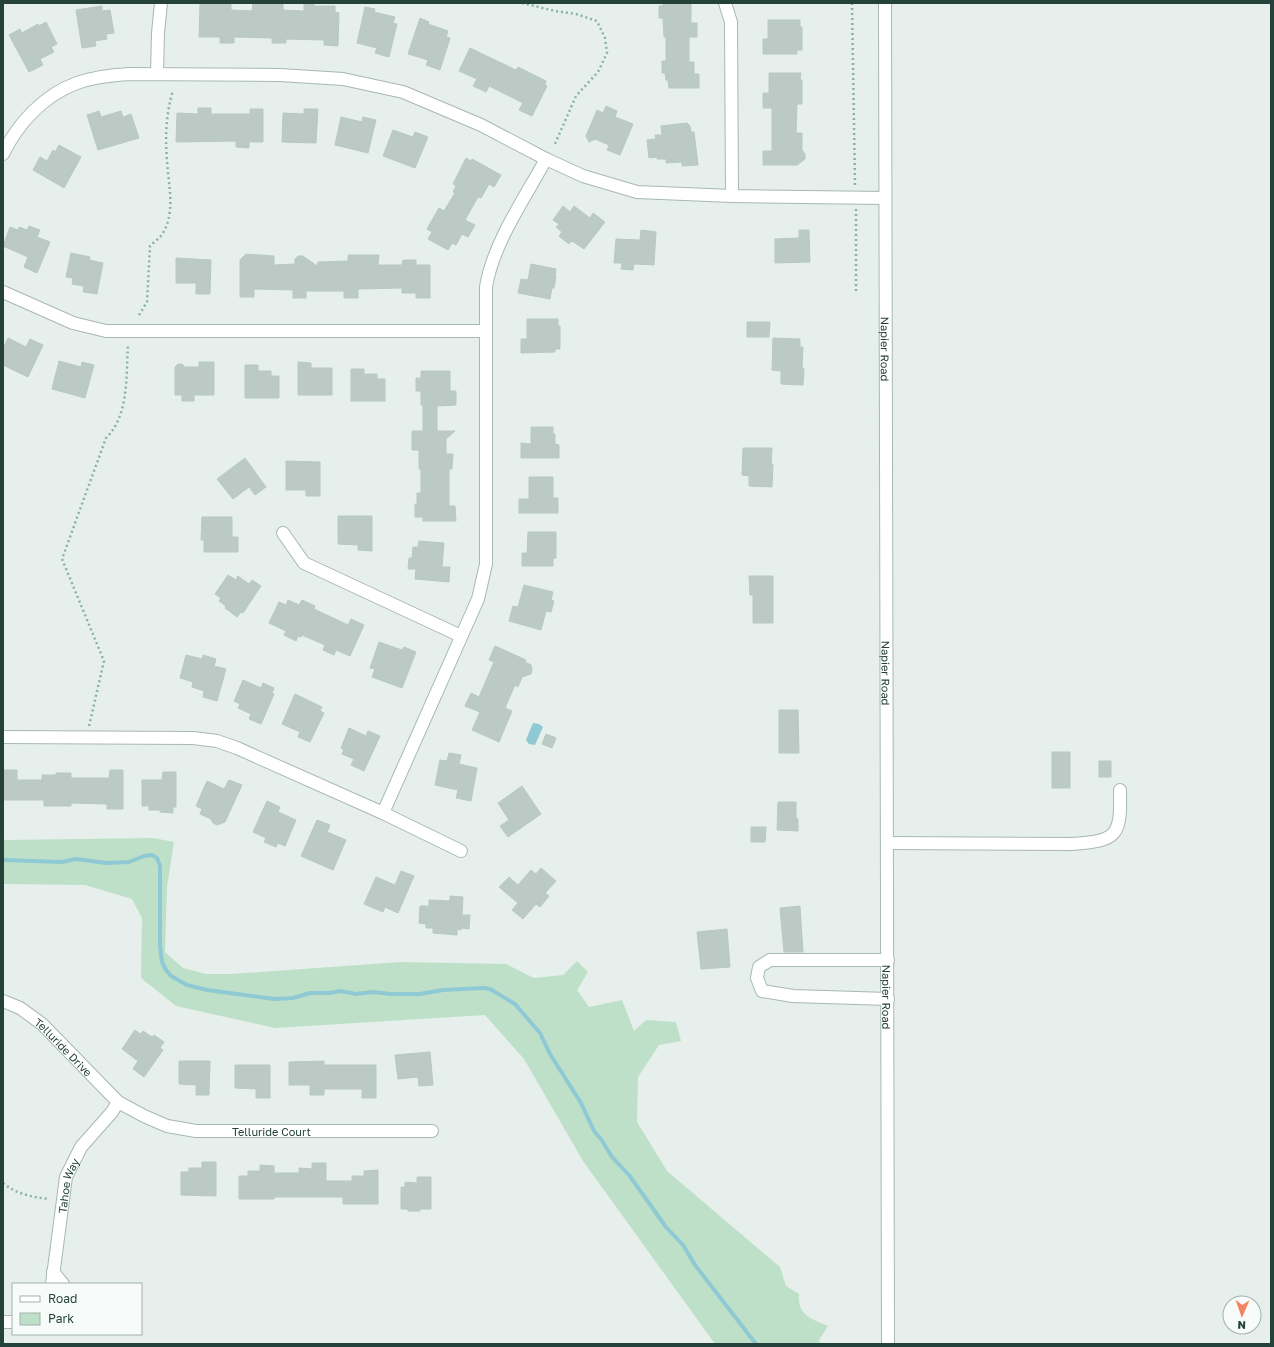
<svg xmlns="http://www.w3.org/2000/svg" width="1274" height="1347" font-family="'Golos Text',sans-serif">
	<rect width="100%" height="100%" fill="#e6efeb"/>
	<!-- green -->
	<path fill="#bfe0c8" d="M 153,838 L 174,842 L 167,887 L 165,952 L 183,968 L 206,974 L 232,974 L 401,962 L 506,964 L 534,978 L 563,975 L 577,961 L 588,972 L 577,990 L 589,1007 L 622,1000 L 634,1031 L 646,1020 L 676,1022 L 681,1041 L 659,1045 L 638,1077 L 637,1122 L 667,1171 L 780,1267 L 786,1286 L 799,1294 C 797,1315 811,1319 828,1326 L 819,1340 L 820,1344 L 715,1344 L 583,1161 L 524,1059 L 485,1015 L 275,1028 L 176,1006 L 141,978 L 142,918 L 132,899 L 85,885 L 3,884 L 3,840 Z"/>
	<!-- water -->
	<polygon fill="#8ec9d4" points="533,723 539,724 543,727 535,745 529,744 526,740"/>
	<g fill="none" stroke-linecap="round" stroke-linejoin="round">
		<!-- stream -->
		<polyline stroke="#8ec9d4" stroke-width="4" points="3,860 62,862 76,859 106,863 129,862 144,856 152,855 157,858 160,866 160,946 162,962 166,970 171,976 187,985 207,990 274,999 293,998 310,993 329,993 341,991 356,994 373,992 391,994 420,994 443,990 484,988 490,989 515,1004 540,1033 550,1054 581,1103 594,1131 601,1139 612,1157 629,1175 666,1227 683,1245 695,1265 756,1344"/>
	</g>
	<!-- building -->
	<g fill="#bbcac4" stroke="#b8c9c2">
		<polygon points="200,3 231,4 231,10 252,11 253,3 283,4 283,10 304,11 304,3 314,3 314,6 335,6 335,12 339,13 338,46 324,45 324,40 286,39 286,43 272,43 272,38 234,37 234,43 220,43 220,37 199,37"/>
		<polygon points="663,3 691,3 691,23 697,23 697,37 689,37 689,62 694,62 694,74 699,74 699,88 669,88 668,80 666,80 665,73 662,73 662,61 666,61 666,37 664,37 663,18 659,18 659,6 663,6"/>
		<polygon points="102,6 102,11 110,10 114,33 106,34 107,39 95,41 96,46 82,48 76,10"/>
		<polygon points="365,7 375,9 374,12 395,17 393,23 397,24 389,57 375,53 377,48 357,43"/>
		<polygon points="420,18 429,22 428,24 448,31 446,37 450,38 440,70 426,65 428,60 408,54"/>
		<polygon points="768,20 800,20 800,27 802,27 802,50 797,50 797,54 763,54 763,39 768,39"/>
		<polygon points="46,22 57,44 51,47 54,52 40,59 43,65 29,72 9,35 20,29 22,33 38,24 39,26"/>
		<polygon points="470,48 516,70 518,67 546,81 545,85 547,86 532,116 519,110 523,103 489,86 486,92 473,86 477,79 459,71"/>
		<polygon points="769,73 801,73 800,80 802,80 802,104 797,104 796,133 802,133 802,150 805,154 805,159 797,165 763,165 763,151 772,151 772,108 763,108 763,93 769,93"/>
		<polygon points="606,106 617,111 615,117 633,124 620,155 607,150 609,145 595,139 589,142 586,136 597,110 603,113"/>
		<polygon points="198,108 211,108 211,114 250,114 250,109 263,109 263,142 249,142 249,148 236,147 236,141 176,142 177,113 198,114"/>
		<polygon points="304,109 318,109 316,143 282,142 283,113 304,114"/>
		<polygon points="99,111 101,117 121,111 123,117 131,114 139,138 98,150 87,115"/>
		<polygon points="341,117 362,122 363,117 376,120 368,153 335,145"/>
		<polygon points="687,123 690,126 691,132 694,132 698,165 682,166 682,162 666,163 666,159 657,159 657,157 649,158 647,140 656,139 655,135 662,135 661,126"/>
		<polygon points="393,130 413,137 415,132 428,137 415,168 383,156"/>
		<polygon points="59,145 81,157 64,188 33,170 40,157 47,161 53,150 55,152"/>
		<polygon points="466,158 471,161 472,159 501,175 494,187 489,184 481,198 478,197 465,220 475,225 468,237 462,234 456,245 452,243 448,250 428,239 432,232 427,229 439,208 444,211 455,193 453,192 456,186 453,184"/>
		<polygon points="563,206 570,212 574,206 590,218 593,213 605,222 584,249 572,241 569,244 559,236 562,232 556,227 559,224 553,220"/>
		<polygon points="29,226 40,230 37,237 50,242 37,273 24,267 28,257 3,246 10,227 18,230 19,227 27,230"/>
		<polygon points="641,230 656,232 654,265 634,264 633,270 621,269 622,263 614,263 616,239 640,240"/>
		<polygon points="799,230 809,230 810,262 775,263 775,239 799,238"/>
		<polygon points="71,253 90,257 89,260 103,263 97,294 83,292 84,286 72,284 73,278 66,277"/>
		<polygon points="246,254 274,256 274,265 295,264 295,259 298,256 303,256 317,266 318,262 348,261 348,255 379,255 378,265 402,265 403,260 416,260 416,265 430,265 430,298 416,298 416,293 402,293 402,288 358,289 358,298 344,298 344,291 306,291 306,298 293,298 293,290 254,289 254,297 240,297 240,260"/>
		<polygon points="176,258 211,260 210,294 196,294 196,283 176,283"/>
		<polygon points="531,264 556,269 555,276 556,276 554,288 552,288 550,299 518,293 521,279 528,280"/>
		<polygon points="527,319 558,319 558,326 560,326 560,349 555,349 555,352 521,353 521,339 527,339"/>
		<polygon points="747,322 770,322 769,337 747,337"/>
		<polygon points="8,338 26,347 30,339 43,345 28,377 3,365 3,349"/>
		<polygon points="773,338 800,339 800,347 803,347 802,368 804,369 803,385 781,384 781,371 772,370"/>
		<polygon points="59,361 81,367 82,362 94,365 85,398 52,389"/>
		<polygon points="199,362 214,362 214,395 194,395 194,401 182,401 182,395 175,395 175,367 178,364 182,364 185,367 199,367"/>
		<polygon points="298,362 311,363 311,368 332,368 332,395 298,395"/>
		<polygon points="245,365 258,365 258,371 271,371 271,376 279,376 279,398 245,398"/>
		<polygon points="351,369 364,369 364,374 377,374 377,379 385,379 385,401 351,401"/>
		<polygon points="421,371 450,371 450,391 456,391 456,405 437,406 437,431 455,431 446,439 446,454 453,454 452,469 449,469 449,506 455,506 456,521 423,521 423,517 415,517 415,504 417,504 417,493 421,493 421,469 419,469 419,450 412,450 412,431 423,431 423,405 421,405 421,391 416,391 416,378 421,378"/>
		<polygon points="531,427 553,427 553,434 555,434 555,444 559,445 559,458 521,458 521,443 531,444"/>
		<polygon points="743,448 772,448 771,464 773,464 772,487 749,486 749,476 742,475"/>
		<polygon points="245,458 266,487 255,495 249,487 233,499 217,479"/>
		<polygon points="286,461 320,462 320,496 306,496 306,490 286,490"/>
		<polygon points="529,477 553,477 553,498 558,498 558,513 519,513 519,499 529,499"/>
		<polygon points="338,516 372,516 372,551 358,550 358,545 338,544"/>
		<polygon points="202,517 232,517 232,537 238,537 238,552 204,552 204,540 201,540"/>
		<polygon points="528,532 556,532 556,558 553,558 553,566 522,566 522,553 527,553"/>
		<polygon points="419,541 444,543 442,567 450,567 449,582 415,579 416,569 408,569 409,558 412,558 413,547 418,547"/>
		<polygon points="228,575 236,580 238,576 249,584 252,580 261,586 243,613 241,612 237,617 225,608 226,606 219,601 221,598 215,594"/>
		<polygon points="749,576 773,576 773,623 753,623 753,595 750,595"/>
		<polygon points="524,585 553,592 551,600 554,601 551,612 546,611 541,630 509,621 513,606 518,607"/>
		<polygon points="288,600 299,605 302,600 315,606 314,609 348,625 351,619 364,625 350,656 336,650 334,655 323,650 325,645 302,635 301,637 298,636 296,641 284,635 286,631 269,623 279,602 286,605"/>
		<polygon points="379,642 402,650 404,647 416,652 402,688 372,677 375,669 370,668"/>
		<polygon points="495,646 526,660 525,662 531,665 532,669 531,674 522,677 518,687 515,685 505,708 512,711 499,742 472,730 480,712 465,706 471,693 479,697 494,662 489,660"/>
		<polygon points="186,655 202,659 203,655 216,659 214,666 226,669 217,701 203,697 204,691 192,687 193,682 180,678"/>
		<polygon points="243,680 261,688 263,683 274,688 272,693 274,694 261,724 249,719 251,714 238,708 240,704 234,701"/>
		<polygon points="295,694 322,707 320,711 324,713 310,742 298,737 300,732 282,724"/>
		<polygon points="779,710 798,710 799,753 779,753"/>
		<polygon points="349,728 366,736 368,731 380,736 364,771 351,765 354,759 342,754 344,750 341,748"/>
		<polygon points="546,734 556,738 552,748 542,744"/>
		<rect x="1052" y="752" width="18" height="36"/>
		<polygon points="449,753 461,755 459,764 477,768 471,801 456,798 458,790 435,785 440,760 447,761"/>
		<rect x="1099" y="761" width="12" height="16"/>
		<polygon points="3,770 17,770 17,780 42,780 42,775 56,775 56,773 71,773 71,778 109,778 110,770 123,770 123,809 107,809 107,804 71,803 71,806 44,806 44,800 3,800"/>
		<polygon points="163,772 176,772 176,807 173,807 173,813 160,812 160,810 149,810 149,806 142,806 142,780 162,780"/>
		<polygon points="229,780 242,785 225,822 217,825 213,823 211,819 200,814 202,809 196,806 207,781 224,789"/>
		<polygon points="522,786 541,814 508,837 500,826 509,820 498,803"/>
		<polygon points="267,801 280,807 278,812 296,820 285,846 278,843 276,847 264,842 266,838 253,832"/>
		<polygon points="778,802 796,802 796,818 798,819 798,831 777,830"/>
		<polygon points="317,820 330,825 327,832 346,840 333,870 301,856"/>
		<polygon points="751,827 766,827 765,842 751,842"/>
		<polygon points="541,868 556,881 545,893 549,896 540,907 536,904 523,919 512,910 518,903 499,887 509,877 518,885 531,870 536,874"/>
		<polygon points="401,871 414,876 398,913 385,907 383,912 364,904 376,877 395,885"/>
		<polygon points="450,896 463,897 462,915 470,915 469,929 461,928 461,930 457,929 457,935 433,933 433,928 426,928 426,924 419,923 420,906 429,906 429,900 450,901"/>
		<polygon points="800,906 803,952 784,952 780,908"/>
		<polygon points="727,929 730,967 701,969 697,932"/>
		<polygon points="135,1030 140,1034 143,1031 152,1037 154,1035 164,1042 160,1048 163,1050 144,1077 133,1069 138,1061 122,1049"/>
		<polygon points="430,1052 433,1085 419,1086 418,1077 398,1079 395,1055"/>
		<polygon points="179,1061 210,1061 209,1095 196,1095 196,1085 179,1084"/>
		<polygon points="324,1061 324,1065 376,1065 376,1098 362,1098 362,1089 324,1089 324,1095 310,1095 310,1085 289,1085 289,1062"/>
		<polygon points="235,1065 270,1065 270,1098 256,1098 256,1089 235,1088"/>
		<polygon points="202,1162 216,1162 216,1196 181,1195 181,1172 189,1172 189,1168 202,1168"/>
		<polygon points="312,1163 326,1163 326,1181 352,1181 352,1176 364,1176 364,1171 378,1170 378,1204 343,1204 343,1197 274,1197 274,1199 239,1199 239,1176 248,1176 248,1171 260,1171 260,1165 274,1166 274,1173 299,1173 299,1168 312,1169"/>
		<polygon points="417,1177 431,1177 431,1209 420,1209 420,1211 408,1211 408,1209 401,1209 401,1187 405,1187 405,1182 417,1183"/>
	</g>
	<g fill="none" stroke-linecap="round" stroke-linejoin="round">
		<!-- minor casing -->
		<g stroke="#a8b8b2" stroke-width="14">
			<g id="minor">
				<polyline points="725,3 731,22 732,196"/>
				<path id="s1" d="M 885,3 L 888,1344"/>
				<polyline points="157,74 158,33 161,3"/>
				<path d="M 3,154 C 18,123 44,95 77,83 C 94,77 112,75 129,74 L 280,75 L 343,79 L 403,92 L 481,125 L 546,159 L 583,176 L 637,192 L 732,196 L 885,198"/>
				<polyline points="3,292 73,323 106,331 486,331"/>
				<polyline points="283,533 304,563 461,636"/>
				<path d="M 3,737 L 193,738 L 217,741 L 237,748 L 383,813 L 478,599 L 486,564 L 486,287 C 493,243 525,198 546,159"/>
				<polyline points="383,813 461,851"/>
				<path d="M 888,843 L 1071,844 C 1118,841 1121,836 1120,790"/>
				<polyline points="888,960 770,960 759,967 757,978 762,991 793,996 888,999"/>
				<path id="s2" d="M 3,1001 L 20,1008 L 42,1024 L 118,1102 L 144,1116 L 167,1126 L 196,1131 L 432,1131"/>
				<polyline points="53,1272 63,1284"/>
				<path id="s3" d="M 52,1284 L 66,1177 L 81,1147 L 112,1112 L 118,1102"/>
				<polyline points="3,1322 13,1322"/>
			</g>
		</g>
		<!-- path -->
		<g stroke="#86b3a5" stroke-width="2.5" stroke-dasharray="2 3" stroke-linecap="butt">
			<polyline points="522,3 555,11 576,14 597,21 605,38 607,53 598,72 576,96 554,146"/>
			<polyline points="852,3 855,186"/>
			<polyline points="856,209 856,291"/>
			<path d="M 139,315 L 147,302 L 150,246 C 154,242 160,238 163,233 C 176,210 168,184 167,160 C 165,135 166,115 173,90"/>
			<path d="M 89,726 L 104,661 L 62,559 L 106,438 C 129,416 126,376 128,345"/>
			<path d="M 3,1183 C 16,1194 32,1197 48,1199"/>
		</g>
		<!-- minor -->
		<use href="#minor" stroke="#fff" stroke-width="12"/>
	</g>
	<g text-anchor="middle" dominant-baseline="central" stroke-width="3" stroke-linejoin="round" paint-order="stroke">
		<!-- street labels -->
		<g font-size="11" fill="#24423a" stroke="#f7fbf9">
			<text stroke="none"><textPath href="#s1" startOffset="346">Napier Road</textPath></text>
			<text stroke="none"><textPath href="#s1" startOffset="670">Napier Road</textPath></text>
			<text stroke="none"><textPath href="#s1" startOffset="994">Napier Road</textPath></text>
			<text stroke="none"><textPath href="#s2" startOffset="77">Telluride Drive</textPath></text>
			<text stroke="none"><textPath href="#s2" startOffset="314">Telluride Court</textPath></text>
			<text stroke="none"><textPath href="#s3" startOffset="100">Tahoe Way</textPath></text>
		</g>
	</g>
	<!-- border -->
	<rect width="1274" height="1347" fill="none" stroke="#24423a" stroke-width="8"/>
	<!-- legend -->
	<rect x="12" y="1283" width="130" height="52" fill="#f7fbf9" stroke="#a3b1ad"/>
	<rect x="20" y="1296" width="20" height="6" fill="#ffffff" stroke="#a3b1ad"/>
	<text x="48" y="1303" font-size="12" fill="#24423a">Road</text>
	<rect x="20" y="1313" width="20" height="12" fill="#bfe0c8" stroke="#a3b1ad"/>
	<text x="48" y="1323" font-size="12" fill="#24423a">Park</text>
	<!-- north arrow -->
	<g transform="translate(1242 1315) rotate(182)"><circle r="19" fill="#f7fbf9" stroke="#a3b1ad"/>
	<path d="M0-3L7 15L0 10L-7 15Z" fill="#f4845f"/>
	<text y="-6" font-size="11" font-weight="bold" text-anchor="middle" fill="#24423a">N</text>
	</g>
</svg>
